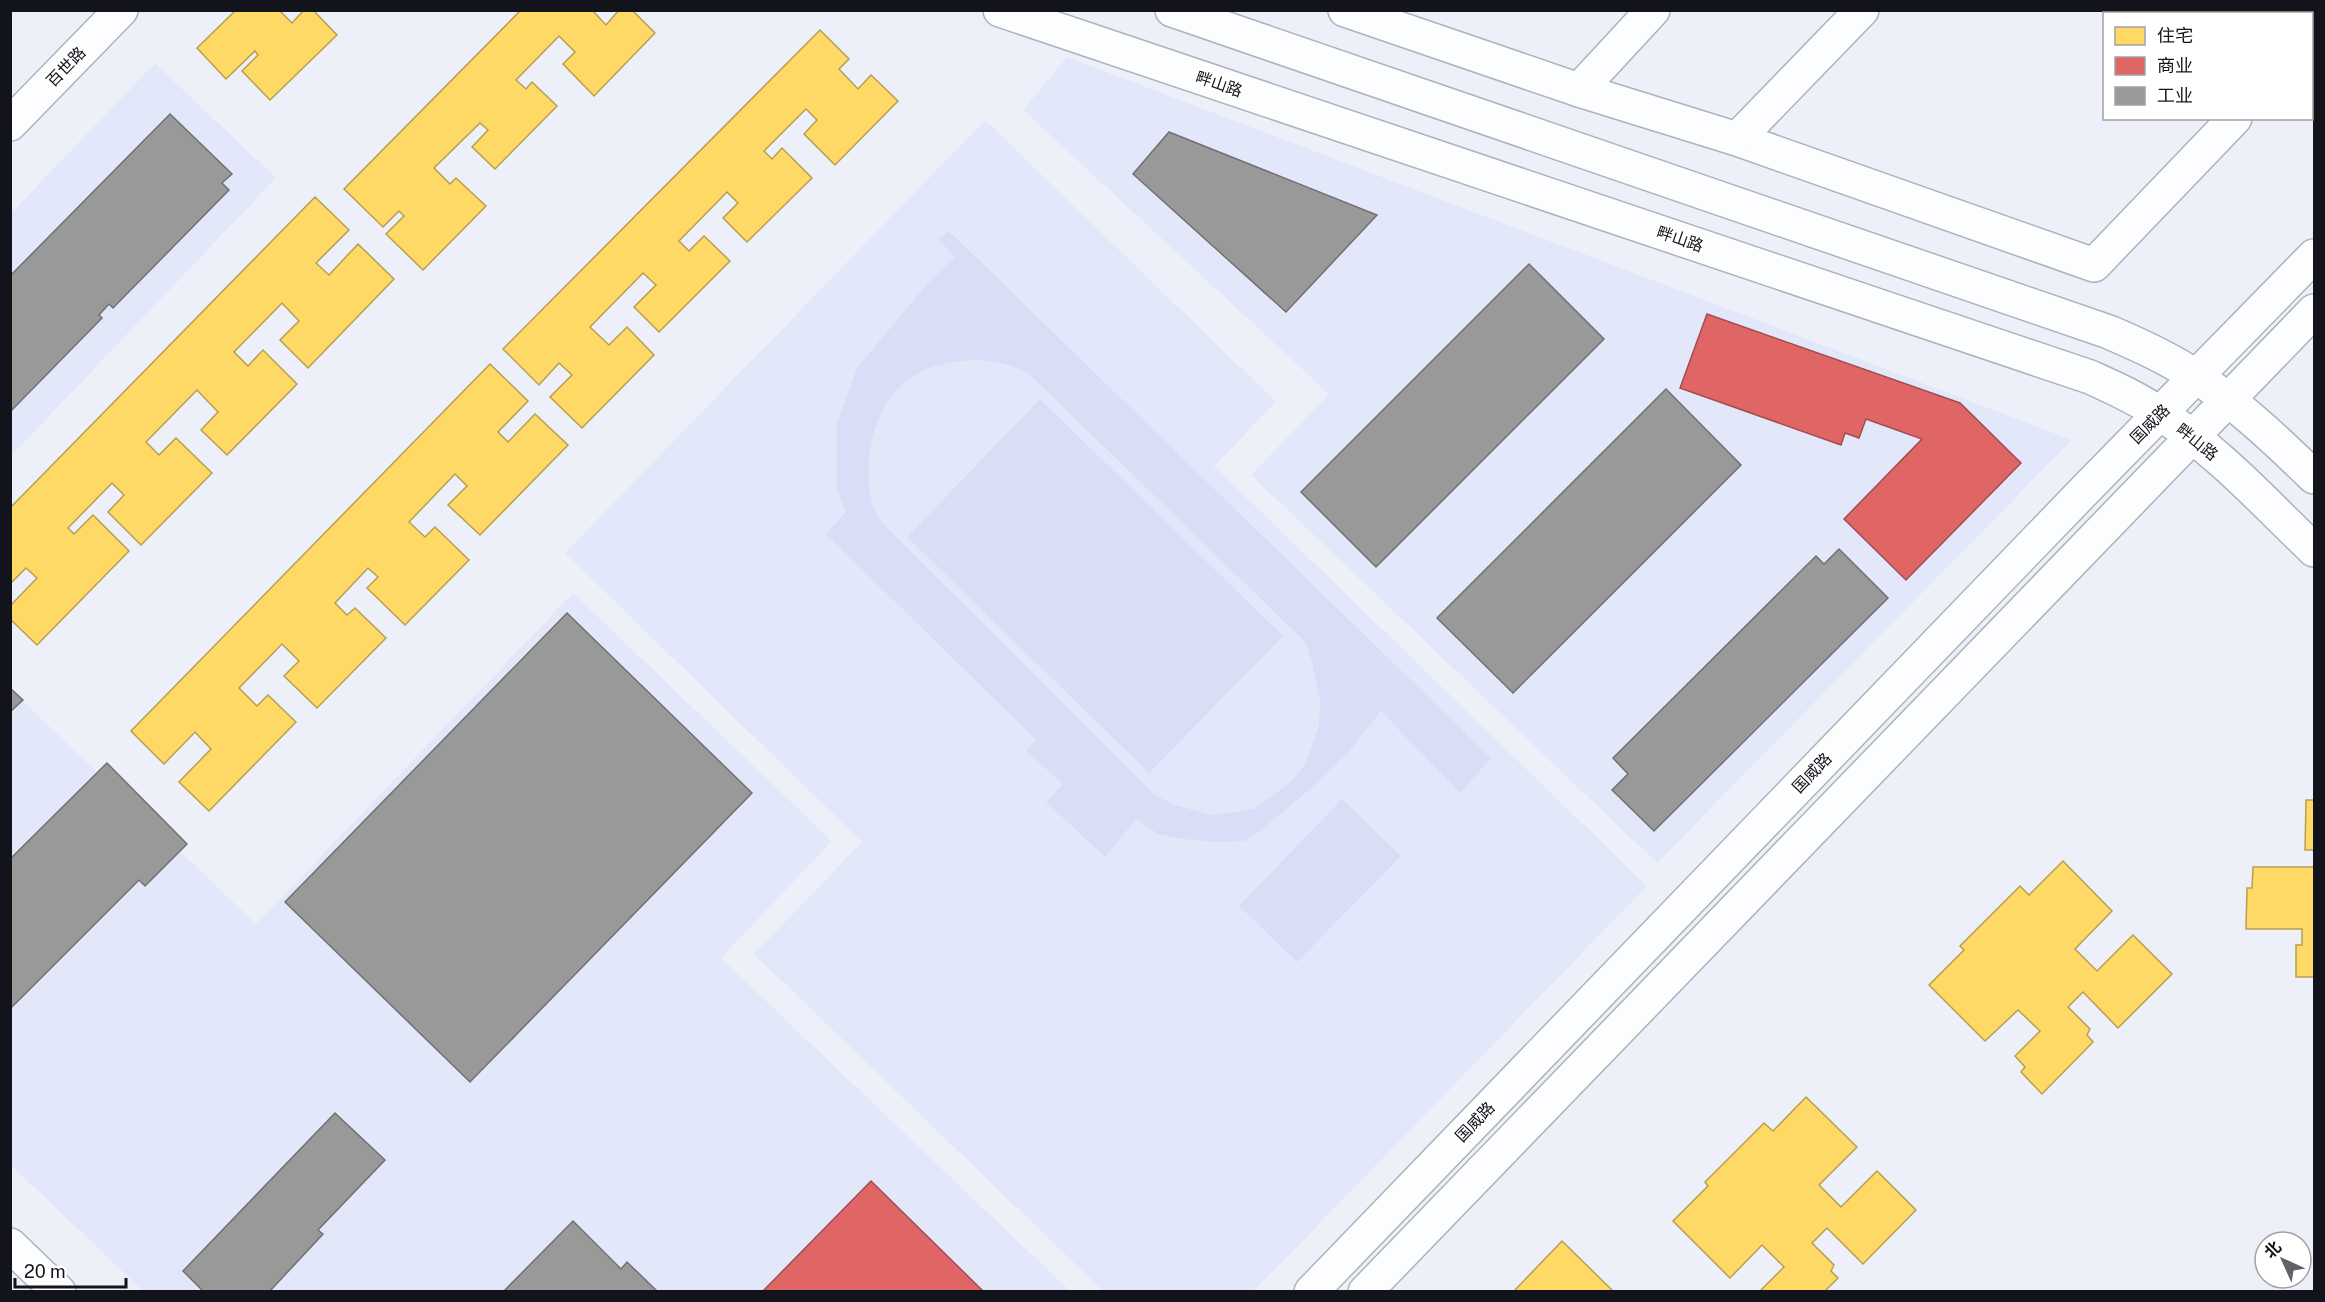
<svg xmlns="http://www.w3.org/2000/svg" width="2325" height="1302" font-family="'Public Sans','Noto Sans SC',sans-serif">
	<rect width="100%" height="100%" fill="#eef0f9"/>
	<!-- built -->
	<g fill="#e3e7fa">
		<polygon points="1067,57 2072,440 1657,863 1251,475 1329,394 1023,110"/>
		<polygon points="155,63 276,178 11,456 11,213"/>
		<polygon points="985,120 1276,402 1214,466 1647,886 1254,1291 1103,1291 754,954 862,842 565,553"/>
		<polygon points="573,593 832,841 721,958 1070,1291 143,1291 11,1165 10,689 256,924"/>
	</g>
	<!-- green -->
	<g fill="#d9def7" fill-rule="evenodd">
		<path d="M 949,231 L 1491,758 L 1460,793 L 1381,711 L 1350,750 L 1309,790 L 1260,831 L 1244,841 L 1217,842 L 1183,839 L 1158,834 L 1136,819 L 1105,857 L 1046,802 L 1063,784 L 1026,751 L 1036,740 L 826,534 L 846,512 L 837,489 L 837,424 L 857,368 L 928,283 L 955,257 L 938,239 ZM 973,360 C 993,361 1010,364 1028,373 L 1300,637 L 1308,647 L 1312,663 L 1320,700 L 1319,726 L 1306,763 L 1291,782 L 1254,809 L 1212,815 L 1175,805 L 1156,796 L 882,523 C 878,516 874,509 872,502 C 862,460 874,401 912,377 C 931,364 951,362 973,360 Z"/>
		<polygon points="1040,399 1283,636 1149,773 907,537"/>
		<polygon points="1342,799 1401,856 1297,962 1239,906"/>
	</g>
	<!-- homes -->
	<g fill="#ffd966" stroke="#b89e50" stroke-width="1.5">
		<polygon points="236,10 279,10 292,23 304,10 313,10 337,35 270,100 242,71 258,55 255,51 226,79 197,48"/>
		<polygon points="521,10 592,10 606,25 619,10 632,10 655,33 594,96 563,64 575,52 559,36 516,80 526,89 532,82 557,106 495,169 472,147 488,130 480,123 434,168 450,184 456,178 486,206 423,270 386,234 404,216 399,211 383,227 344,189"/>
		<polygon points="820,30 849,59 839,69 858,89 871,75 898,101 835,165 804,134 817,120 806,109 764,151 772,159 782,148 812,178 747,242 723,218 738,203 727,192 679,241 689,251 704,236 730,261 659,332 634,307 656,285 643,273 590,327 609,345 627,327 654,355 582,428 550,397 572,375 559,363 539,385 503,349"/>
		<polygon points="315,197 349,230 316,263 329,275 358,244 394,279 308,368 280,340 299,321 282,303 234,352 248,366 263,350 297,384 227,455 201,430 218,412 197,390 146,442 159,455 176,438 212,473 141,545 108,512 124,495 112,483 68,528 74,534 93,515 129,551 37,645 10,619 10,606 37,578 26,568 10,584 10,508"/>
		<polygon points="490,364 528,401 498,432 508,442 535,414 568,445 480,535 448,505 467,486 455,474 409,522 425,537 435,527 469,560 405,625 367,588 378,577 368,568 335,603 347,615 355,608 386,638 317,708 284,676 299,661 282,644 239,688 257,706 268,695 296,722 209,811 179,782 211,749 195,732 164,764 131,731"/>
		<polygon points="2306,800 2314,800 2314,850 2305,850"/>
		<polygon points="2063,861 2112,911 2075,949 2097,971 2133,935 2172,974 2118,1028 2083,992 2068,1007 2090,1029 2087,1035 2093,1042 2042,1094 2021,1072 2025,1067 2015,1056 2040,1031 2018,1010 1985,1041 1929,985 1964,950 1960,946 2020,886 2029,895"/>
		<polygon points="2253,867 2314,867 2314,977 2296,977 2296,945 2302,945 2302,929 2246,929 2247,888 2252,888"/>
		<polygon points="1806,1097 1857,1147 1819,1185 1841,1207 1877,1171 1916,1210 1863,1264 1827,1228 1812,1243 1834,1265 1831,1271 1838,1278 1824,1292 1759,1292 1784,1267 1762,1245 1730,1278 1673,1221 1708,1186 1705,1182 1764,1123 1773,1131"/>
		<polygon points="1562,1241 1614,1292 1513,1292"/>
	</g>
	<!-- shops -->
	<g fill="#e06666" stroke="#a24d50" stroke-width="1.5">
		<polygon points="1707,314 1960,403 2021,463 1906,580 1844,519 1922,439 1866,419 1859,438 1845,433 1841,445 1680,388"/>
		<polygon points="871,1181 984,1292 762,1292"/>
	</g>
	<!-- industry -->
	<g fill="#999" stroke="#717173" stroke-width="1.5">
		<polygon points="170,114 232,174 222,183 229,190 113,308 109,304 99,315 102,318 10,412 10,276"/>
		<polygon points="1169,132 1377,215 1286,312 1133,174"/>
		<polygon points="1529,264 1604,339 1376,567 1301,492"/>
		<polygon points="1666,389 1741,465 1513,693 1437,618"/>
		<polygon points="1839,549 1888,598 1654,831 1612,790 1628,774 1613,758 1816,556 1824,564"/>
		<polygon points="567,613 752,793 470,1082 285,902"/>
		<polygon points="10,688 23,700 10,712"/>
		<polygon points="107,763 187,844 145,886 139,880 10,1009 10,859"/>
		<polygon points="335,1113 385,1160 318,1230 323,1234 269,1292 204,1292 183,1271"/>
		<polygon points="573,1221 621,1269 627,1262 657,1291 503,1292"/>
	</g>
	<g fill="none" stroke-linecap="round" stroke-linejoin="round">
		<!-- minor casing -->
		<g stroke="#b0b2b9" stroke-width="36">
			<g id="minor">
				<path d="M 1000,10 L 2090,377 C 2114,388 2137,398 2159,413 C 2217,450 2265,503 2314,550"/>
				<path d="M 1172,10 L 2109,332 C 2139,345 2168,358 2195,376 C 2238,404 2278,442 2314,477"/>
				<polyline points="1345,10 1579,90 1737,139 2094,265 2235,118"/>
				<polyline points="2132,10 2135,14"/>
				<polyline points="2312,41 2314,38"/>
				<polyline points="1579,90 1653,10"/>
				<polyline points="10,124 121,10"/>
				<polyline points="1737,139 1862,10"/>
				<polyline points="10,1245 59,1292"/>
				<polyline points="1311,1292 2086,489 2314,256"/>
				<polyline points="1365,1292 2314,311"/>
			</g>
		</g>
		<!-- minor -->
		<use href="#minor" stroke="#fcfdfe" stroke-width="33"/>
	</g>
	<g text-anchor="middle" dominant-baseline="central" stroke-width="6" stroke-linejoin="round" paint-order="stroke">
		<!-- street labels -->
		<g font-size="16" fill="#13141b" stroke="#fff">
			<text transform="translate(66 67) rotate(-46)">百世路</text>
			<text transform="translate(1219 84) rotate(19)">畔山路</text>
			<text transform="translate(1680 239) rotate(19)">畔山路</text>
			<text transform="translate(2150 424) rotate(-45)">国威路</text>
			<text transform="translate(2197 442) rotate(39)">畔山路</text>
			<text transform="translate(1812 773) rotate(-46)">国威路</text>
			<text transform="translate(1475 1122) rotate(-46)">国威路</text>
		</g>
	</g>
	<!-- border -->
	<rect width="2325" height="1302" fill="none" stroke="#13141b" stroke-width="24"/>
	<!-- legend -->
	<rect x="2103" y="12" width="210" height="108" fill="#ffffff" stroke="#a1a1a4" stroke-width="1.5"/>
	<rect x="2115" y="27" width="30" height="18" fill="#ffd966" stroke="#a1a1a4" stroke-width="1.5"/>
	<text x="2157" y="42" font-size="18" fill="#13141b">住宅</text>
	<rect x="2115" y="57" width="30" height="18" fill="#e06666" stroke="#a1a1a4" stroke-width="1.5"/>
	<text x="2157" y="72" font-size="18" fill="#13141b">商业</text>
	<rect x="2115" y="87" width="30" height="18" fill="#999999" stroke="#a1a1a4" stroke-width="1.5"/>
	<text x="2157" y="102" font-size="18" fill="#13141b">工业</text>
	<!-- north arrow -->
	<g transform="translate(2283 1260) rotate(315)"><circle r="28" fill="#ffffff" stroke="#a1a1a4" stroke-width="1.5"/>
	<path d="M0-4.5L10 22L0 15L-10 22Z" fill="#606169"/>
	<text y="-9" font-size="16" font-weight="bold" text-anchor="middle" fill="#13141b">北</text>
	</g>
	<!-- scale -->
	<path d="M15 1278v9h111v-9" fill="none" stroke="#13141b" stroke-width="3"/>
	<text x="24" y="1278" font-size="18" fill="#13141b" stroke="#ffffff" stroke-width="4.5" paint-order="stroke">20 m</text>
</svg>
